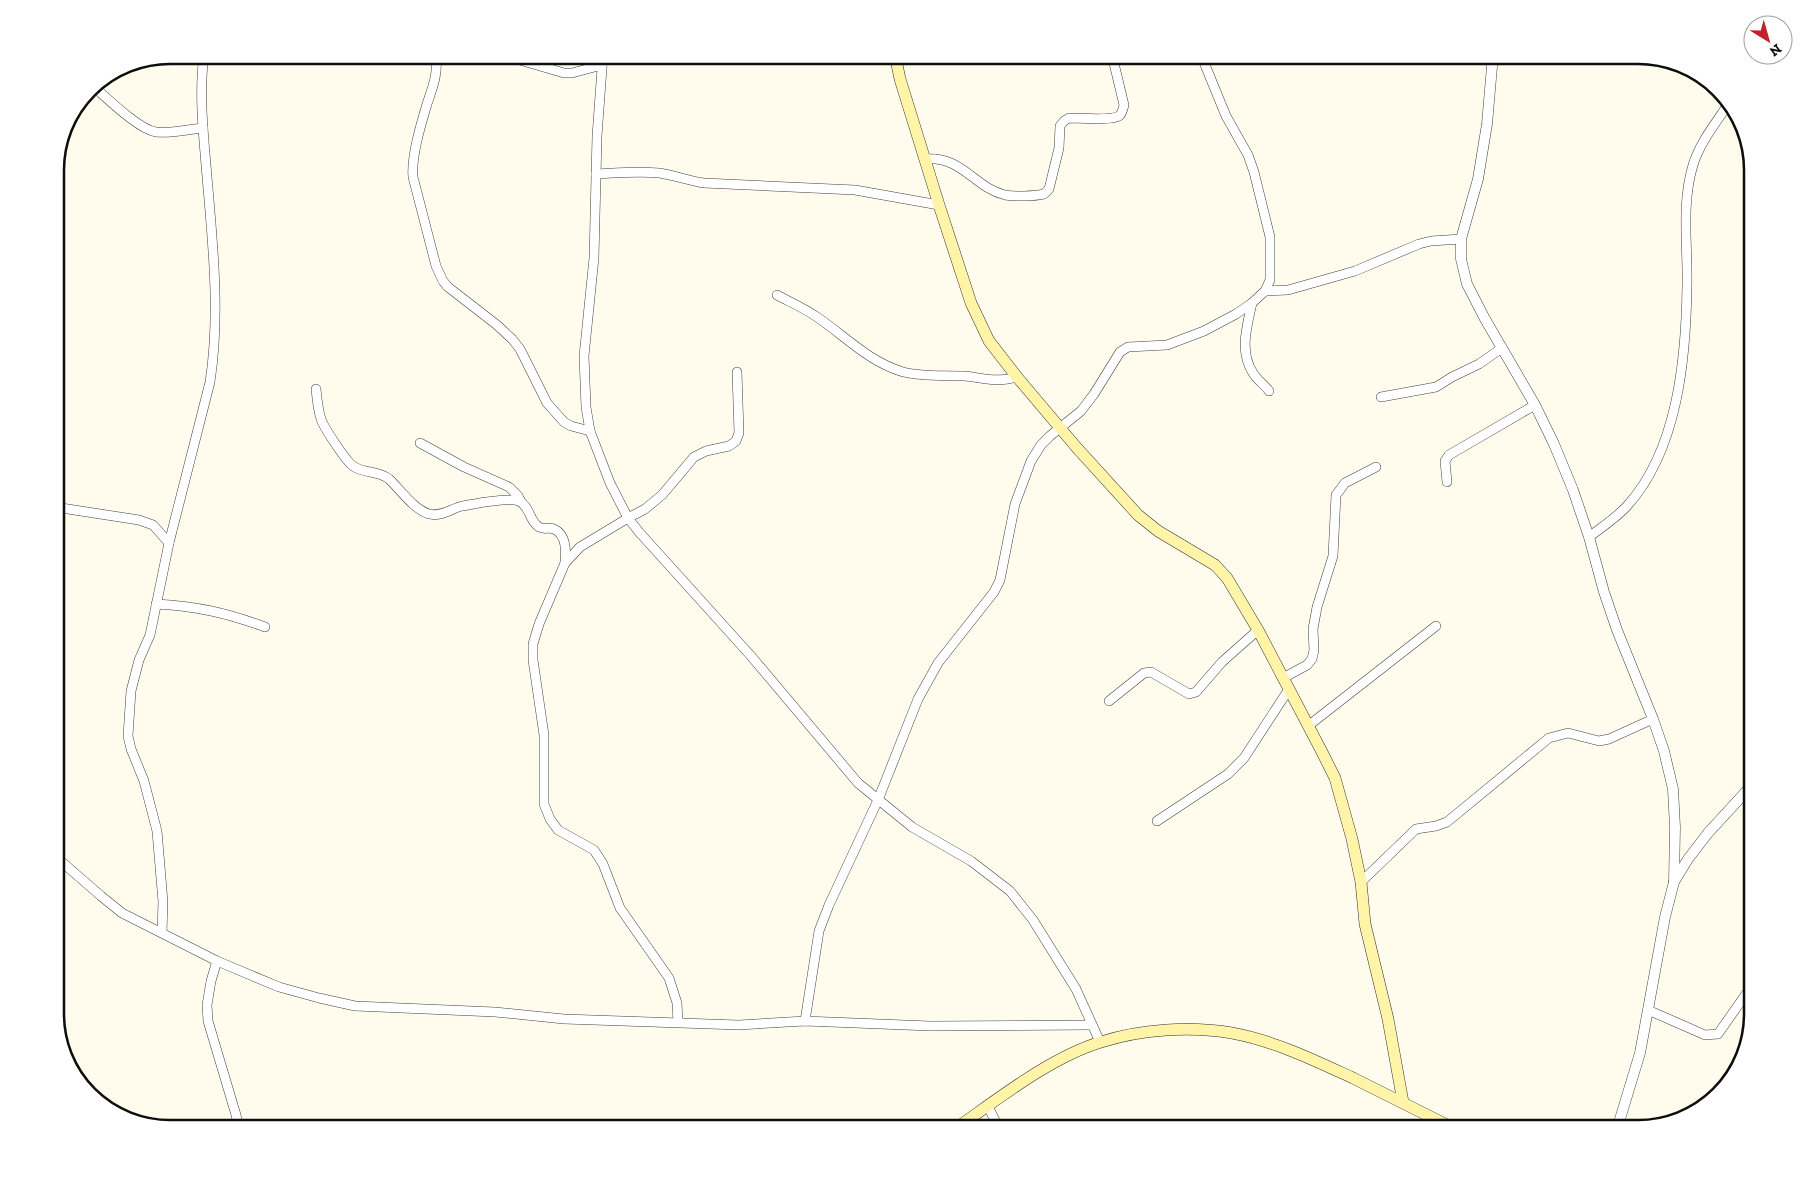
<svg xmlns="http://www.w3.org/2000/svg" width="1808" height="1184" font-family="'Zilla Slab',serif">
	<rect width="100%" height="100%" fill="#fffbed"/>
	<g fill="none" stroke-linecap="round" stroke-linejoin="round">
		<!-- minor casing -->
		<g stroke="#404040" stroke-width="10">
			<g id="minor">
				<path d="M 436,55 C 438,75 433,86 427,104 C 421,124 411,157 413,177 L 436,266 L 443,281 L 448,287 L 497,325 L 512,339 L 520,349 L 547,403 L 564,422 L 571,426 L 590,431"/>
				<polyline points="503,55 564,73 572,73 602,65"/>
				<polyline points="603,55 597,136 594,258 584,356 586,407 590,431 610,483 628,518 639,532 751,656 858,783 912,827 971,861 1010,891 1033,920 1076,989 1100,1042"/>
				<path d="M 93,86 C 107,98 138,129 156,132 C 171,134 189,129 203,128"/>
				<path d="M 925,159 C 963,156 973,187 1005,195 C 1015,197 1035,196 1044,194 L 1049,189 L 1059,148 L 1060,126 L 1064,121 L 1069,118 C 1081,118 1110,121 1119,116 C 1122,114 1123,109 1124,105 L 1112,55"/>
				<path d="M 596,174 C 617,173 638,171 659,173 C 674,175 689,181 704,183 L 855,190 L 939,205"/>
				<polyline points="1265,291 1288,290 1355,271 1419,244 1431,241 1461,239"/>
				<path d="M 777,295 C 790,302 804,308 817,317 C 845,336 869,362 903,372 C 923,377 944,375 964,376 C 986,378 993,383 1017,377"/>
				<path d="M 1252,303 C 1247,326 1239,352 1253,373 C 1257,380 1265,385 1269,391"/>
				<path d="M 316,389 C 317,399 318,410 321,419 C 324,428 346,461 353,466 C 364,474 378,470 389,479 C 401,490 413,509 429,514 C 440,517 451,509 462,506 C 474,504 508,497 519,501 C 530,506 529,521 539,527 C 544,530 549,527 554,529 C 567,535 566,552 565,563"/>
				<polyline points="1381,397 1436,387 1452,377 1479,364 1502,348"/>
				<polyline points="420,443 464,467 509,487 518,496 521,502"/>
				<polyline points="1447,482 1445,461 1449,455 1535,405"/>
				<polyline points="55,507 139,520 153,525 169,543"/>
				<path d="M 1589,537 C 1602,527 1616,518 1627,506 C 1678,450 1686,358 1687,286 C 1688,246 1681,205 1693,165 C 1700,142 1716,123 1729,103"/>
				<path d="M 156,604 C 196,606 227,613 265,627"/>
				<polyline points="1283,678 1307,665 1312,659 1314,650 1313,629 1317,607 1333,556 1336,495 1345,483 1376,467"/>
				<polyline points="1109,701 1144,673 1151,672 1189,694 1196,692 1222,662 1258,630"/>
				<polyline points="1308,726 1436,626"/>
				<polyline points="1157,821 1228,774 1244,758 1289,689"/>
				<polyline points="55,856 101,896 122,913 217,961 279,987 319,998 355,1006 495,1012 564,1019 739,1025 805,1021 930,1026 1092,1025"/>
				<polyline points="1361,882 1416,829 1436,826 1447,822 1549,738 1568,733 1599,741 1609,739 1653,719"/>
				<path d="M 162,932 L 163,902 L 157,831 L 144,781 L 131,749 L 128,736 L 131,691 L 139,660 L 150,635 L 169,543 L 210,382 C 221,311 212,237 206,165 C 203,129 199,92 204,55"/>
				<polyline points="217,961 211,981 207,1005 208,1021 236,1115 239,1129"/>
				<polyline points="1648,1010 1705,1035 1718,1034 1753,984"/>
				<polyline points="805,1021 819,931 829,905 878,800 918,699 938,663 994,592 1000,580 1015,504 1031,461 1041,445 1050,436 1081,411 1094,394 1120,352 1128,347 1167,345 1204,331 1236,314 1252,303 1265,291 1270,280 1270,237 1254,172 1248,155 1226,116 1201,55"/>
				<polyline points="678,1022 677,1003 669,978 620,908 603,864 594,850 558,830 550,819 544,804 544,735 533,660 533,644 539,624 565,563 580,547 628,518 645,509 662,495 694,457 706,451 729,446 736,441 739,433 737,372"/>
				<polyline points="988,1106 999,1129"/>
			</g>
		</g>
		<!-- tertiary casing -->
		<g stroke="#404040" stroke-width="11">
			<g id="tertiary">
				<polyline points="1493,55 1487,124 1478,179 1461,239 1461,259 1467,284 1485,319 1535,405 1554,444 1573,490 1589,537 1604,592 1617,630 1653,719 1664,751 1673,789 1675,827 1674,882"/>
				<polyline points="1617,1129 1640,1053 1665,917 1674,882 1688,859 1708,833 1753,784"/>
			</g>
		</g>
		<!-- secondary casing -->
		<g stroke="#2f2f2f" stroke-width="12">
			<g id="secondary">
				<polyline points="895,55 900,79 939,205 971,303 989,341 1017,377 1077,448 1138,515 1158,531 1215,565 1227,578 1258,630 1322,752 1335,778 1352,839 1361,882 1365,924 1388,1019 1403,1102"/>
				<path d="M 955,1129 C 998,1099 1051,1057 1101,1042 C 1142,1029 1190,1026 1232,1033 C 1275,1041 1314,1060 1353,1078 C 1387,1095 1421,1112 1455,1129"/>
			</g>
		</g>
		<!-- minor -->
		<use href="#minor" stroke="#fff" stroke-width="9"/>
		<!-- tertiary -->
		<use href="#tertiary" stroke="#fff" stroke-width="10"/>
		<!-- secondary -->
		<use href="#secondary" stroke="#fff4a8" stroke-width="11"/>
	</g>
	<!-- crop -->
	<path d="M0 0H1808V1184H0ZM170 64H1638A106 106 0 0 1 1744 170V1014A106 106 0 0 1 1638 1120H170A106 106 0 0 1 64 1014V170A106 106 0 0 1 170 64Z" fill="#fff" fill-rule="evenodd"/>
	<path fill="none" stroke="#0d0d0d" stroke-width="2.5" d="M170 64H1638A106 106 0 0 1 1744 170V1014A106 106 0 0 1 1638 1120H170A106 106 0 0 1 64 1014V170A106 106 0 0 1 170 64Z"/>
	<!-- north arrow -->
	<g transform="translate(1768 40) rotate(143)"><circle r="24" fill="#ffffff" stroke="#9e9e9e"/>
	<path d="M0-4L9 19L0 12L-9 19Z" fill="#c2202a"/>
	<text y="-8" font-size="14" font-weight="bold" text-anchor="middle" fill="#0d0d0d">N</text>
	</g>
</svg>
